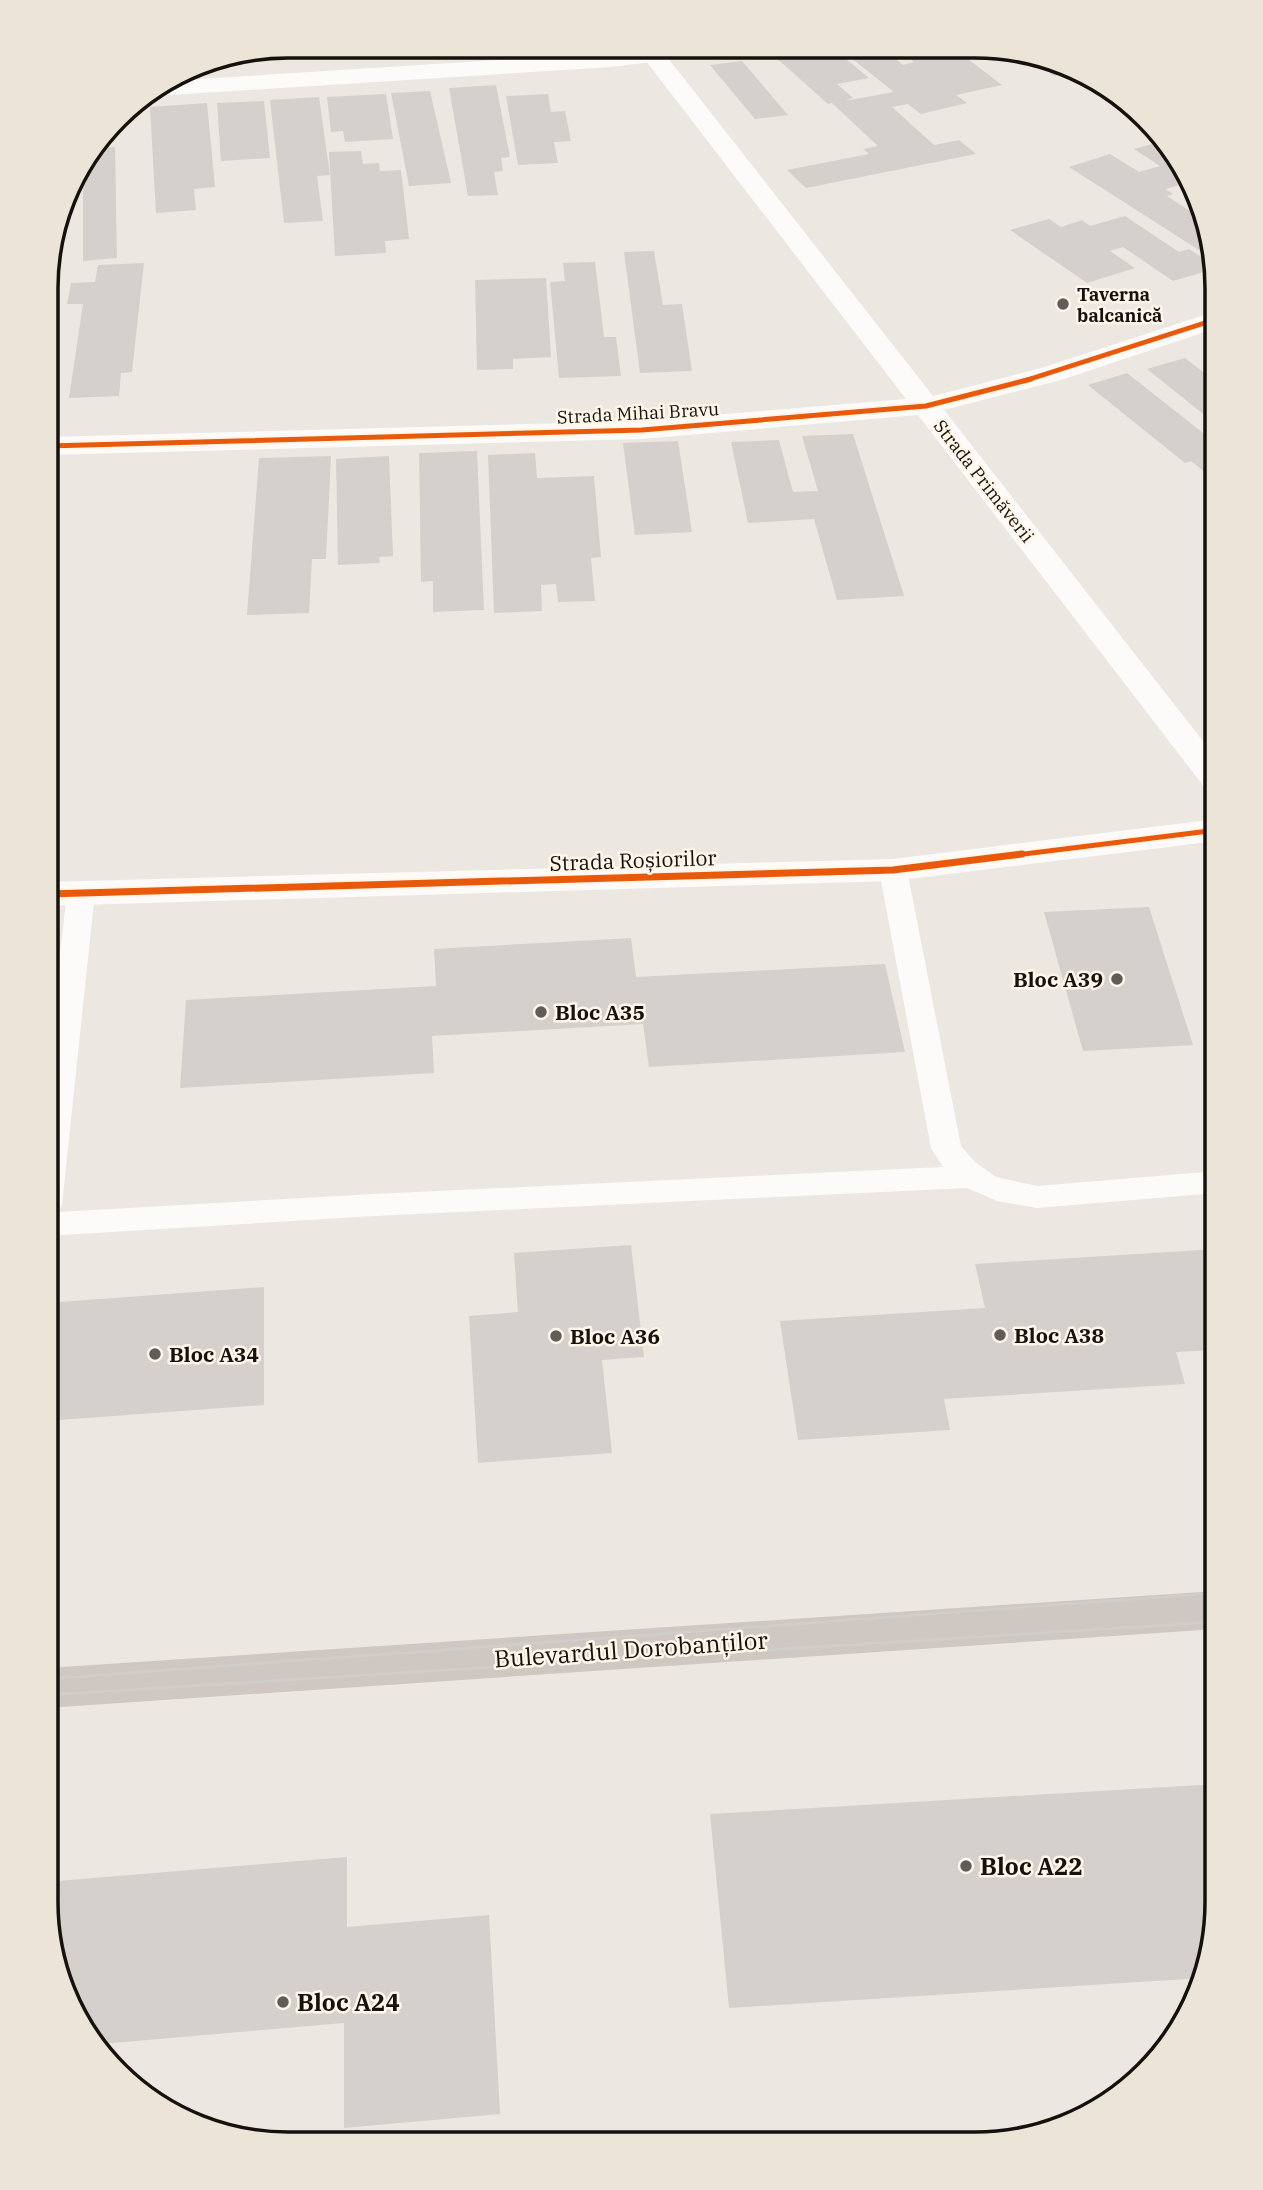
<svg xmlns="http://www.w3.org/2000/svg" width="1263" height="2190" font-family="'IBM Plex Serif',serif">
	<rect width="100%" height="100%" fill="#ece7e1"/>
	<!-- building -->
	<g fill="#d6d0cd">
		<polygon points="316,46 317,48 282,51 282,47"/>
		<polygon points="335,46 381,46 381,48 336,51"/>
		<polygon points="797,49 800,52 834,49 869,78 837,84 853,98 844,101 894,92 840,49 883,49 903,65 914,62 898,49 956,50 1002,85 956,95 967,103 921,114 908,104 892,107 934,145 959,140 976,154 806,188 787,170 869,154 863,149 878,146 832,103 828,104 772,54"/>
		<polygon points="1021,50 1023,50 1068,73 1054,76"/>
		<polygon points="742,61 788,115 755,119 710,65"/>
		<polygon points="496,85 510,157 501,158 503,171 494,172 498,195 468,196 449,88"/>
		<polygon points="430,91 451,183 409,186 391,93"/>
		<polygon points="386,94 393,139 345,142 343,131 331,132 327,97"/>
		<polygon points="548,94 551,112 565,111 571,141 554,142 558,163 518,165 506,96"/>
		<polygon points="319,97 330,175 317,176 323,221 284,223 270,100"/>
		<polygon points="264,101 270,158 221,161 217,103"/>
		<polygon points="207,103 215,187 194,189 196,210 156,213 150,107"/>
		<polygon points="1159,142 1187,183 1165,189 1173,194 1167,196 1207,222 1213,259 1069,167 1110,154 1139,172 1160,166 1134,149"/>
		<polygon points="115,147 117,258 83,261 83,164 95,149"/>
		<polygon points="361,151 363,164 379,163 380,171 401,170 409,239 385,241 386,253 335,256 329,152"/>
		<polygon points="1125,216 1179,252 1189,249 1214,265 1214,269 1173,281 1123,247 1110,251 1135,268 1087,283 1010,230 1049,219 1061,227 1082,220 1090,226"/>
		<polygon points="654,251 663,305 682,304 692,371 640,373 624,252"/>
		<polygon points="595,262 604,337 616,337 621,376 559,378 550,282 565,281 563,263"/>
		<polygon points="144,263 132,372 121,373 119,396 69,398 83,304 67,304 71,283 95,282 98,265"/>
		<polygon points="546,278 551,357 513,359 513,369 477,370 475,280"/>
		<polygon points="1185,358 1217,383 1217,425 1147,369"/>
		<polygon points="1127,373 1217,444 1217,482 1191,461 1185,463 1088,385"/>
		<polygon points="853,434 904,596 837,600 814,519 748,523 731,442 779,440 793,492 818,491 802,436"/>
		<polygon points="678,441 692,532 635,535 623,443"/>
		<polygon points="477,451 484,610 433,612 433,581 421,582 419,453"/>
		<polygon points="535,453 537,478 594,476 601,557 591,558 595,601 558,602 556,584 541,585 542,611 494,613 488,455"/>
		<polygon points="331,456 326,559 312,559 309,613 247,615 259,458"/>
		<polygon points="389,456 393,556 379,557 380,563 338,565 336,459"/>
		<polygon points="1149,907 1193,1045 1083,1051 1044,912"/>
		<polygon points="631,938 636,977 885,964 905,1052 649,1067 643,1024 432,1036 434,1073 180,1088 186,1000 436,986 434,949"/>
		<polygon points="631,1245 644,1357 602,1360 612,1453 478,1463 469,1316 518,1312 514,1253"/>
		<polygon points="1217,1249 1217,1350 1176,1352 1185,1384 944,1399 950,1430 798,1440 780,1321 985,1308 975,1264"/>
		<polygon points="264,1287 264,1405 46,1421 46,1303"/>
		<polygon points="1217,1784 1217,1919 1203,1978 729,2008 710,1814"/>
		<polygon points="347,1857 347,1927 489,1915 500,2114 344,2128 344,2023 101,2044 58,1981 46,1903 46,1882"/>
	</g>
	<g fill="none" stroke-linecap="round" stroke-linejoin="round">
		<!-- lane -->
		<polygon fill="#fcfbfa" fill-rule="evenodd" points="893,861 903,864 907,870 961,1146 975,1162 996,1177 1037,1186 1217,1171 1217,1193 1037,1208 997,1201 967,1188 374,1216 46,1236 47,1069 67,892 71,886 81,883 91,886 95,892 62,1205 58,1212 374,1194 943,1167 931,1148 879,870 883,864"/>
		<!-- street -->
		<g fill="#fcfbfa" fill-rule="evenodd">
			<polygon points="636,48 660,48 933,396 1041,368 1217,311 1217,328 1061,380 944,410 1217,759 1217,791 1205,788 918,415 642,439 47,455 47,437 642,421 906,399"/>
			<polygon points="1217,819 1217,841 893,881 47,906 47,882 893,859"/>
		</g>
		<!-- secondary -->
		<polygon fill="#fcfbfa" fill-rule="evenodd" points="654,48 721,48 718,53 710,55 611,67 155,96 147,94 167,81 611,53"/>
		<!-- primary -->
		<polygon fill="#cfc7c2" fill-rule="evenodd" points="1217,1591 1217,1629 46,1708 46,1668"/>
		<!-- tram -->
		<g stroke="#d0cecd" stroke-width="2.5">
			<polyline points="46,1679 1217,1593"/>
			<polyline points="46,1695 1217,1622"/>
		</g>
		<!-- cycleway-far2 casing -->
		<g stroke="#fef6e9" stroke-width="7">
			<polyline id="cycleway-far2" points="1024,381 1217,319"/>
		</g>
		<!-- cycleway-far1 casing -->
		<g stroke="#fef6e9" stroke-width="9">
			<g id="cycleway-far1">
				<polyline points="47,446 642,430 926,406 1031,379"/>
				<polyline points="1008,856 1217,830"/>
			</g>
		</g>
		<!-- cycleway casing -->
		<g stroke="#fef6e9" stroke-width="11">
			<polyline id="cycleway" points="47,894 893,870 1022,854"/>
		</g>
		<!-- cycleway-far2 -->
		<use href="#cycleway-far2" stroke="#e8590c" stroke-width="4.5"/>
		<!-- cycleway-far1 -->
		<use href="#cycleway-far1" stroke="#e8590c" stroke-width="5"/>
		<!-- cycleway -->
		<use href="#cycleway" stroke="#e8590c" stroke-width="7"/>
	</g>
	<!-- markers -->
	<g fill="#605d58" stroke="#fef6e9" stroke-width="2.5">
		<circle cx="1063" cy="304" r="7"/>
		<circle cx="1117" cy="979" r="7"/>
		<circle cx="541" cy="1012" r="7"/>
		<circle cx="1000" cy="1335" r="7"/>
		<circle cx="556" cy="1336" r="7"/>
		<circle cx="155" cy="1354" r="7"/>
		<circle cx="966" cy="1866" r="7"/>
		<circle cx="283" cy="2002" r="7"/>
	</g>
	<g text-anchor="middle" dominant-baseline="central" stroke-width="5" stroke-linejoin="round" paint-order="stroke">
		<!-- far-poi labels -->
		<g font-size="18" font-weight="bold" fill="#15120e" stroke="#fef6e9" text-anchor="start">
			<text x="1077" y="294">Taverna<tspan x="1077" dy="21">balcanică</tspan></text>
		</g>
		<!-- far-street labels -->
		<g font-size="18" fill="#15120e" stroke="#fef6e9">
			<text transform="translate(638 413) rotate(-3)">Strada Mihai Bravu</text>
			<text transform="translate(984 481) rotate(52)">Strada Primăverii</text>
		</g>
		<!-- street labels -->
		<g font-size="21" fill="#15120e" stroke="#fef6e9">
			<text transform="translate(633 860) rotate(-2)">Strada Roșiorilor</text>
		</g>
		<!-- poi labels -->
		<g font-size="21" font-weight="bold" fill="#15120e" stroke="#fef6e9" text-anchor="start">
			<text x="1103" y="979" text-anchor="end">Bloc A39</text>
			<text x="555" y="1012">Bloc A35</text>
			<text x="1014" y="1335">Bloc A38</text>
			<text x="570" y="1336">Bloc A36</text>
			<text x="169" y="1354">Bloc A34</text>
		</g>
		<!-- near-street labels -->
		<g font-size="24" fill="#15120e" stroke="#fef6e9">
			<text transform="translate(631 1649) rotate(-4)">Bulevardul Dorobanților</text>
		</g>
		<!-- near-poi labels -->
		<g font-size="24" font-weight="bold" fill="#15120e" stroke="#fef6e9" text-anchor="start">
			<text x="980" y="1866">Bloc A22</text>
			<text x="297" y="2002">Bloc A24</text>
		</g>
	</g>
	<!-- crop -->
	<path d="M0 0H1263V2190H0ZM288 58H975A230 230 0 0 1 1205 288V1902A230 230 0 0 1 975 2132H288A230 230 0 0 1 58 1902V288A230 230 0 0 1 288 58Z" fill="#ebe4d7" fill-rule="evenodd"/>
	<path fill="none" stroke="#15120e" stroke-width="3.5" d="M288 58H975A230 230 0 0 1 1205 288V1902A230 230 0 0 1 975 2132H288A230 230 0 0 1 58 1902V288A230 230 0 0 1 288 58Z"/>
</svg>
